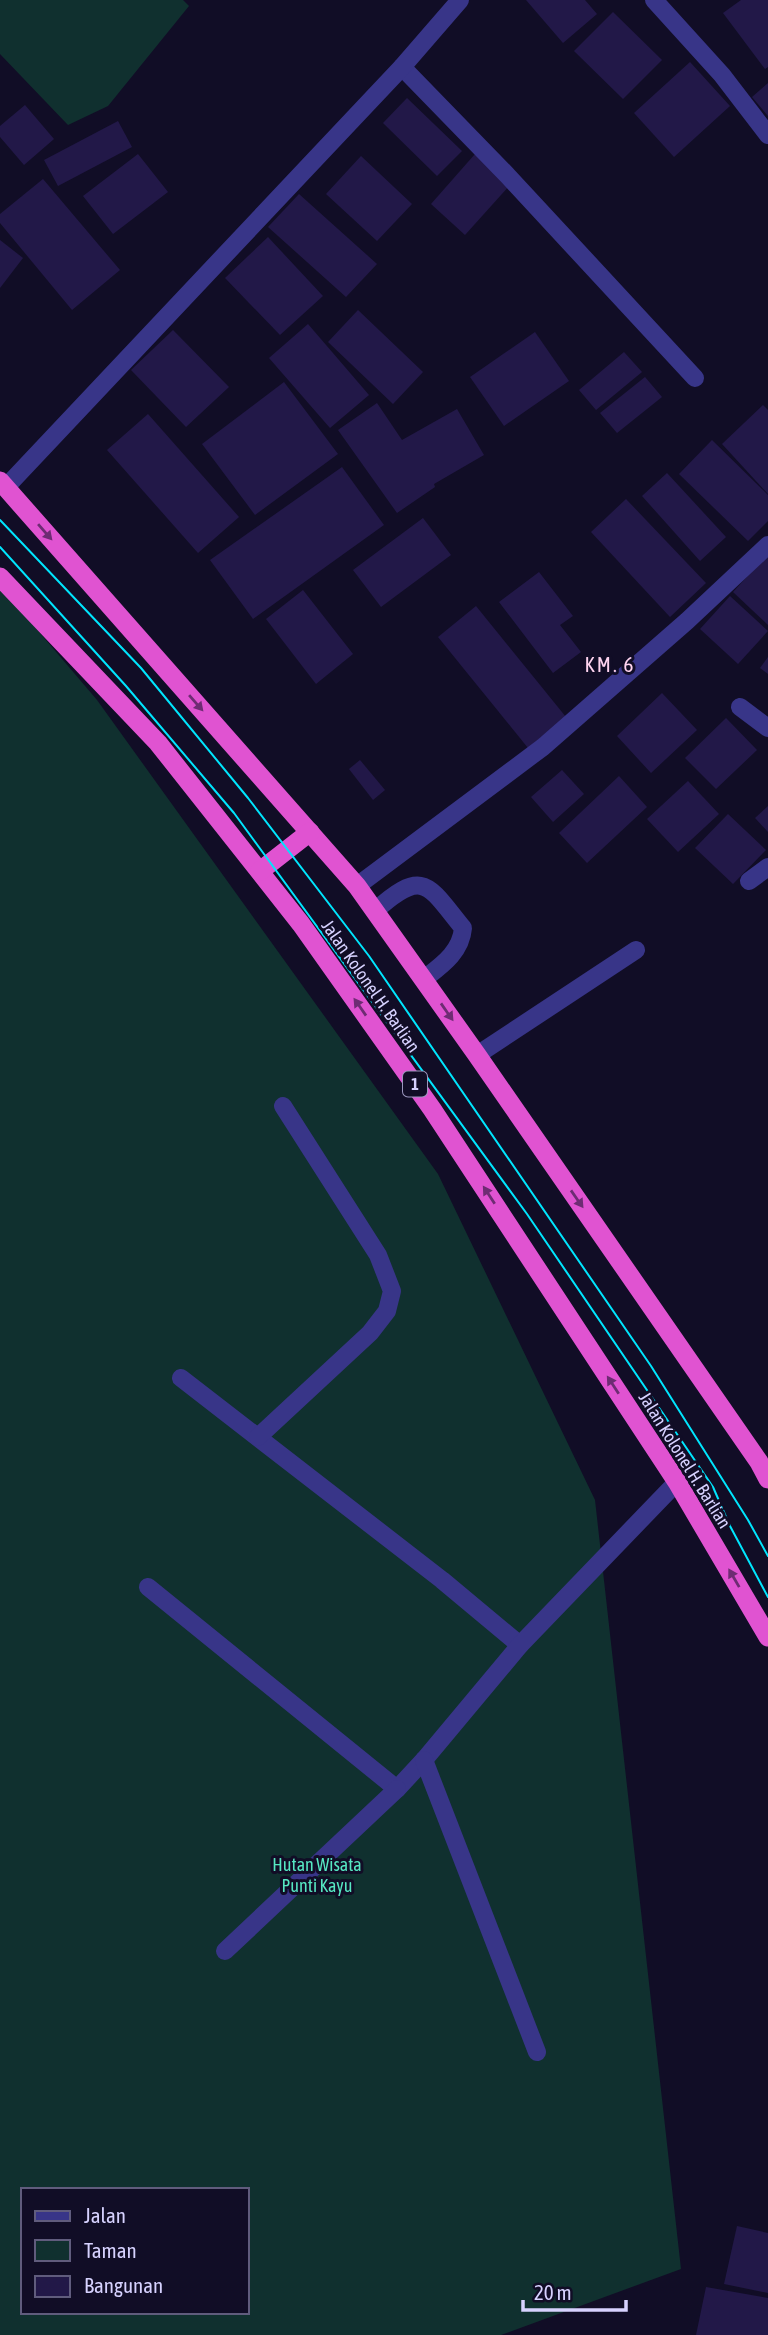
<svg xmlns="http://www.w3.org/2000/svg" width="768" height="2335" font-family="'Asap Condensed',sans-serif">
	<rect width="100%" height="100%" fill="#110d26"/>
	<!-- green -->
	<g fill="#10302f" fill-rule="evenodd">
		<polygon points="0,0 183,0 189,6 108,106 68,125 0,54"/>
		<path d="M 0,586 L 97,700 L 438,1174 L 595,1500 L 681,2269 L 501,2335 L 0,2335 ZM 23,2190 L 247,2190 L 247,2312 L 23,2312 Z"/>
	</g>
	<!-- building -->
	<g fill="#221848">
		<polygon points="526,0 585,0 597,14 563,43"/>
		<polygon points="741,0 768,0 768,67 765,69 723,13"/>
		<polygon points="613,12 662,60 623,99 574,51"/>
		<polygon points="690,62 730,106 674,157 634,113"/>
		<polygon points="768,83 768,116 752,97"/>
		<polygon points="407,98 462,151 437,176 383,123"/>
		<polygon points="25,105 54,139 24,165 0,137 0,126"/>
		<polygon points="118,121 132,147 58,186 44,160"/>
		<polygon points="138,154 168,192 113,234 83,196"/>
		<polygon points="475,154 510,185 465,235 431,204"/>
		<polygon points="361,156 412,204 377,241 326,194"/>
		<polygon points="43,179 120,270 72,310 0,223 0,214"/>
		<polygon points="299,194 377,264 346,297 268,227"/>
		<polygon points="268,237 323,296 280,335 225,278"/>
		<polygon points="0,240 23,258 0,288"/>
		<polygon points="358,310 423,372 393,404 328,342"/>
		<polygon points="308,324 369,395 330,428 269,358"/>
		<polygon points="173,330 229,387 186,427 131,370"/>
		<polygon points="535,332 569,381 504,426 470,377"/>
		<polygon points="624,352 642,372 596,410 579,390"/>
		<polygon points="645,377 662,397 617,433 600,413"/>
		<polygon points="284,382 338,454 255,515 202,444"/>
		<polygon points="377,403 402,440 457,409 484,455 434,484 435,487 397,513 338,430"/>
		<polygon points="763,405 768,410 768,494 722,444"/>
		<polygon points="148,414 239,517 198,553 107,450"/>
		<polygon points="712,440 768,495 768,521 748,541 679,474"/>
		<polygon points="342,467 384,525 253,619 210,560"/>
		<polygon points="667,473 726,537 700,561 642,496"/>
		<polygon points="626,499 706,583 670,617 591,532"/>
		<polygon points="423,518 451,555 381,607 353,570"/>
		<polygon points="768,554 768,625 733,592"/>
		<polygon points="539,572 573,616 560,625 581,652 553,673 499,602"/>
		<polygon points="303,590 353,654 316,684 266,619"/>
		<polygon points="730,596 768,631 738,664 700,629"/>
		<polygon points="476,606 566,717 528,748 438,637"/>
		<polygon points="768,657 768,674 760,668"/>
		<polygon points="662,693 697,730 651,773 617,736"/>
		<polygon points="726,718 757,750 716,789 685,758"/>
		<polygon points="360,760 385,790 373,800 349,769"/>
		<polygon points="562,770 584,794 553,822 531,797"/>
		<polygon points="619,776 647,807 587,863 559,833"/>
		<polygon points="688,781 719,814 678,852 647,819"/>
		<polygon points="768,806 768,832 755,818"/>
		<polygon points="728,814 766,850 733,884 695,848"/>
		<polygon points="737,2226 768,2233 768,2293 724,2284"/>
		<polygon points="706,2287 768,2298 768,2335 696,2335"/>
	</g>
	<g fill="none" stroke-linecap="round" stroke-linejoin="round">
		<!-- service -->
		<g stroke="#383588" stroke-width="18">
			<path d="M 375,911 C 424,867 428,885 463,928 C 461,952 442,965 424,979"/>
			<polyline points="477,1055 636,950"/>
		</g>
		<!-- minor -->
		<g stroke="#383588" stroke-width="18">
			<polyline points="654,0 722,75 768,135"/>
			<polyline points="402,67 507,175 695,378"/>
			<polyline points="6,487 402,67 460,0"/>
			<polyline points="740,707 768,728"/>
			<polyline points="749,881 768,867"/>
			<polyline points="357,886 543,747 687,621 768,545"/>
			<polyline points="181,1378 442,1580 520,1645"/>
			<polyline points="258,1437 370,1333 387,1311 392,1291 378,1255 283,1106"/>
			<polyline points="148,1587 397,1789 424,1760 520,1645 677,1482"/>
			<polyline points="424,1760 537,2052"/>
			<polyline points="225,1951 397,1789"/>
		</g>
		<!-- trunk -->
		<g stroke="#e053d1" stroke-width="19">
			<polyline points="0,481 357,886 477,1055 759,1462 768,1479"/>
			<polyline points="0,577 158,743 301,924 432,1109 677,1482 768,1637"/>
			<polyline points="260,871 310,832"/>
		</g>
		<!-- tram -->
		<g stroke="#00e5fd" stroke-width="2">
			<polyline points="0,520 141,668 248,798 369,956 651,1366 748,1520 768,1556"/>
			<polyline points="0,547 126,686 234,813 527,1214 713,1487 730,1526 768,1597"/>
		</g>
	</g>
	<!-- one-way arrows -->
	<defs><path id="oneway-solid" d="M-6-.8H1V-3.2L6.5 0L1 3.2V.8H-6Z" transform="scale(1.75)"/></defs>
	<g fill="#6e2c73">
		<use href="#oneway-solid" transform="translate(45 532) rotate(49)"/>
		<use href="#oneway-solid" transform="translate(196 703) rotate(49)"/>
		<use href="#oneway-solid" transform="translate(360 1007) rotate(-125)"/>
		<use href="#oneway-solid" transform="translate(447 1012) rotate(55)"/>
		<use href="#oneway-solid" transform="translate(489 1195) rotate(-123)"/>
		<use href="#oneway-solid" transform="translate(577 1199) rotate(55)"/>
		<use href="#oneway-solid" transform="translate(613 1385) rotate(-123)"/>
		<use href="#oneway-solid" transform="translate(734 1578) rotate(-120)"/>
	</g>
	<g text-anchor="middle" dominant-baseline="central" stroke-width="6" stroke-linejoin="round" paint-order="stroke">
		<!-- shield labels -->
		<rect fill="#110d26" stroke="#9c97be" stroke-width="2" x="403" y="1071.5" width="24" height="25" rx="5"/>
		<g font-size="16" font-weight="bold" fill="#d7d2ff">
			<text x="415" y="1084">1</text>
		</g>
		<!-- street labels -->
		<g font-size="18" fill="#d7d2ff" stroke="#110d26">
			<text transform="translate(371 986) rotate(55)">Jalan Kolonel H. Barlian</text>
			<text transform="translate(685 1460) rotate(58)">Jalan Kolonel H. Barlian</text>
		</g>
		<!-- park labels -->
		<g font-size="18" fill="#56e7c2" stroke="#110d26">
			<text x="317" y="1864">Hutan Wisata<tspan x="317" dy="21">Punti Kayu</tspan></text>
		</g>
		<!-- quarter labels -->
		<g font-size="21" letter-spacing="2" fill="#ffd4f0" stroke="#110d26">
			<text x="610" y="664">KM. 6</text>
		</g>
	</g>
	<!-- legend -->
	<rect x="21" y="2188" width="228" height="126" fill="#110d26" stroke="#605c7d" stroke-width="2"/>
	<rect x="35" y="2211" width="35" height="10" fill="#383588" stroke="#605c7d" stroke-width="2"/>
	<text x="84" y="2223" font-size="21" fill="#d7d2ff">Jalan</text>
	<rect x="35" y="2240" width="35" height="21" fill="#10302f" stroke="#605c7d" stroke-width="2"/>
	<text x="84" y="2258" font-size="21" fill="#d7d2ff">Taman</text>
	<rect x="35" y="2276" width="35" height="21" fill="#221848" stroke="#605c7d" stroke-width="2"/>
	<text x="84" y="2293" font-size="21" fill="#d7d2ff">Bangunan</text>
	<!-- scale -->
	<path d="M523 2300v10h103v-10" fill="none" stroke="#d7d2ff" stroke-width="3.5"/>
	<text x="534" y="2300" font-size="21" fill="#d7d2ff" stroke="#110d26" stroke-width="5" paint-order="stroke">20 m</text>
</svg>
